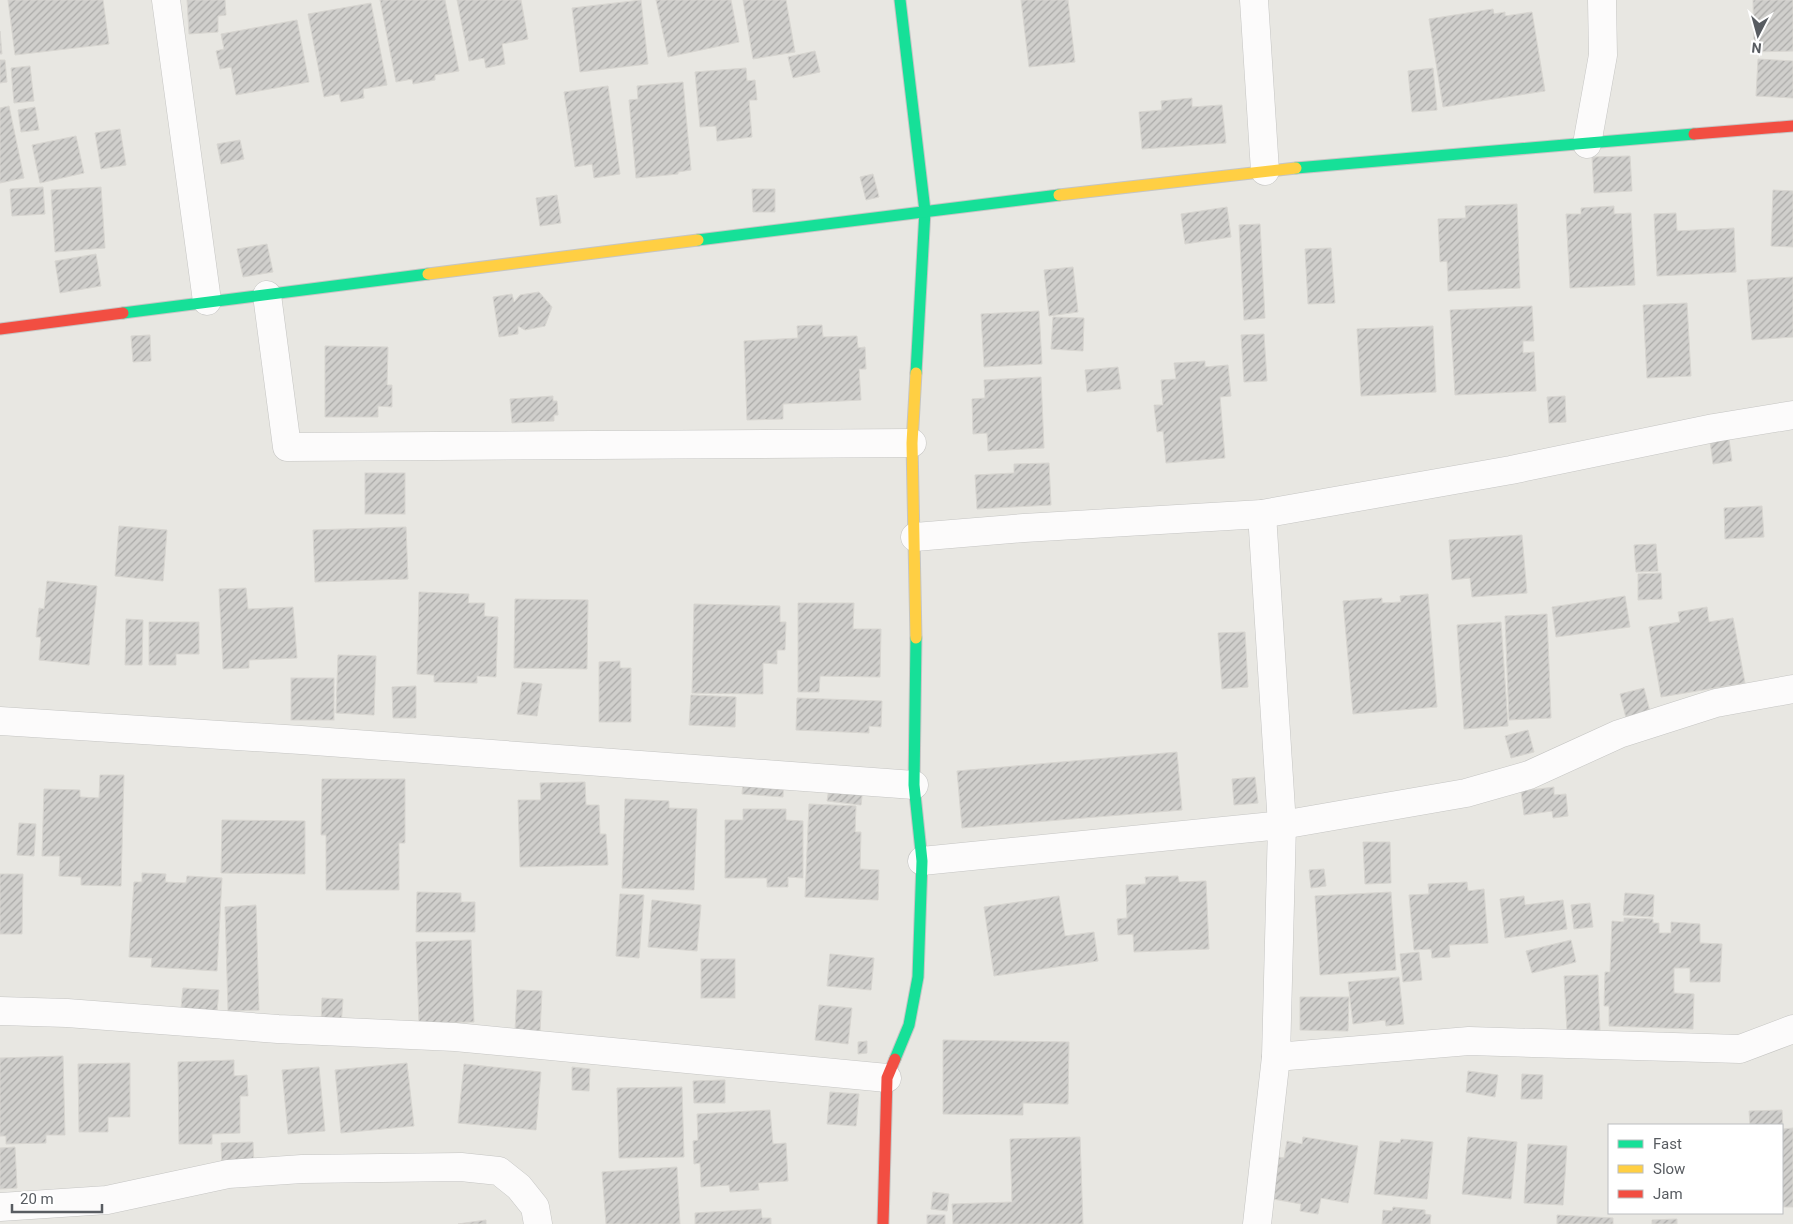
<svg xmlns="http://www.w3.org/2000/svg" width="1793" height="1224" font-family="Roboto,sans-serif">
	<defs>
		<pattern id="building-hatch" width="6" height="6" patternUnits="userSpaceOnUse" patternTransform="scale(1.25)"><rect width="6" height="6" fill="#d0cfcc"/><path d="M-1 1l2-2M0 6l6-6M5 7l2-2" fill="none" stroke="#acaba9"/></pattern>
	</defs>
	<rect width="100%" height="100%" fill="#e8e7e2"/>
	<!-- building -->
	<g fill="url(#building-hatch)" stroke="#d8d6d1">
		<polygon points="8,0 103,0 109,44 15,55"/>
		<polygon points="187,0 225,0 226,15 218,16 218,32 189,34"/>
		<polygon points="380,0 445,0 459,71 435,75 435,80 413,84 412,79 396,82"/>
		<polygon points="457,0 521,0 528,39 502,44 505,64 486,68 484,58 469,61"/>
		<polygon points="641,0 648,64 580,72 572,8"/>
		<polygon points="656,0 731,0 739,42 668,57"/>
		<polygon points="743,0 786,0 795,52 753,59"/>
		<polygon points="1021,0 1068,0 1075,62 1029,67"/>
		<polygon points="1753,0 1793,0 1793,51 1754,52"/>
		<polygon points="371,3 387,85 363,89 364,98 341,102 339,94 324,97 308,14"/>
		<polygon points="1493,9 1494,14 1505,12 1505,16 1532,12 1545,91 1443,107 1429,19"/>
		<polygon points="297,20 309,82 236,95 231,67 220,69 216,51 224,49 221,34"/>
		<polygon points="0,31 2,54 0,54"/>
		<polygon points="815,51 820,72 793,78 788,57"/>
		<polygon points="1758,59 1793,61 1793,98 1756,96"/>
		<polygon points="0,60 5,60 7,82 0,83"/>
		<polygon points="30,66 34,101 14,103 11,68"/>
		<polygon points="746,68 747,81 755,80 757,100 749,100 752,137 717,141 716,126 700,127 695,72"/>
		<polygon points="1433,68 1437,110 1412,112 1408,71"/>
		<polygon points="683,82 691,170 678,172 678,174 636,178 629,100 638,99 637,86"/>
		<polygon points="608,86 620,174 594,178 592,164 575,167 564,92"/>
		<polygon points="1192,98 1192,107 1222,105 1226,143 1142,149 1139,112 1162,110 1161,101"/>
		<polygon points="9,106 24,178 0,183 0,108"/>
		<polygon points="35,107 39,130 21,132 18,110"/>
		<polygon points="120,129 126,165 101,169 95,133"/>
		<polygon points="76,136 84,173 40,183 32,145"/>
		<polygon points="240,140 244,159 221,164 217,144"/>
		<polygon points="1630,156 1632,191 1594,193 1592,157"/>
		<polygon points="873,174 879,197 866,200 860,177"/>
		<polygon points="43,187 45,214 12,216 10,189"/>
		<polygon points="101,187 105,248 55,252 51,190"/>
		<polygon points="752,189 775,189 775,212 753,212"/>
		<polygon points="1773,190 1793,191 1793,247 1771,246"/>
		<polygon points="557,195 561,223 540,226 536,198"/>
		<polygon points="1517,204 1520,288 1448,291 1447,261 1440,262 1438,219 1466,218 1465,206"/>
		<polygon points="1614,206 1614,214 1631,213 1635,285 1570,288 1566,214 1581,214 1581,208"/>
		<polygon points="1227,207 1231,237 1185,244 1181,214"/>
		<polygon points="1676,213 1677,231 1734,228 1736,272 1657,276 1654,214"/>
		<polygon points="1260,224 1265,318 1244,320 1239,225"/>
		<polygon points="267,244 273,272 243,277 237,249"/>
		<polygon points="1331,248 1335,303 1308,304 1305,249"/>
		<polygon points="96,254 101,286 60,293 55,261"/>
		<polygon points="1073,267 1078,312 1049,316 1044,270"/>
		<polygon points="1793,277 1793,337 1752,340 1747,280"/>
		<polygon points="539,292 552,307 545,326 525,330 518,326 518,334 499,337 493,297 512,294 514,302 520,295"/>
		<polygon points="1687,303 1691,376 1647,378 1643,305"/>
		<polygon points="1532,306 1534,341 1523,341 1523,353 1534,352 1536,391 1455,395 1450,310"/>
		<polygon points="1039,311 1042,364 984,367 981,314"/>
		<polygon points="1053,317 1084,318 1083,351 1051,349"/>
		<polygon points="822,325 823,337 857,336 858,348 865,347 866,369 859,369 861,400 783,404 783,419 747,420 744,341 798,338 797,326"/>
		<polygon points="1433,326 1436,392 1361,396 1357,329"/>
		<polygon points="1264,334 1267,381 1244,382 1241,335"/>
		<polygon points="150,335 151,361 133,362 131,336"/>
		<polygon points="325,346 388,347 387,385 392,385 392,407 378,406 378,417 325,417"/>
		<polygon points="1205,361 1205,367 1228,365 1231,396 1220,397 1225,458 1166,463 1163,431 1157,432 1154,405 1163,405 1161,380 1176,379 1174,363"/>
		<polygon points="1118,367 1121,389 1087,392 1085,370"/>
		<polygon points="1041,377 1044,448 988,451 987,433 973,434 972,399 985,398 984,380"/>
		<polygon points="553,396 553,401 557,401 558,415 554,415 554,421 512,423 510,399"/>
		<polygon points="1565,396 1566,422 1549,423 1547,397"/>
		<polygon points="1729,439 1732,461 1713,464 1710,441"/>
		<polygon points="1049,463 1051,505 977,509 975,475 1014,473 1014,464"/>
		<rect x="365" y="473" width="40" height="41"/>
		<polygon points="1762,506 1764,537 1725,539 1724,508"/>
		<polygon points="119,526 167,530 163,581 115,576"/>
		<polygon points="406,527 408,579 315,582 313,530"/>
		<polygon points="1522,535 1527,593 1472,597 1470,578 1452,580 1449,540"/>
		<polygon points="1656,544 1658,571 1636,572 1634,545"/>
		<polygon points="1661,573 1662,599 1638,600 1638,574"/>
		<polygon points="47,581 97,586 89,665 39,660 41,637 36,637 39,608 44,609"/>
		<polygon points="246,588 248,609 293,607 297,658 249,660 249,668 223,669 219,589"/>
		<polygon points="419,592 469,594 468,603 485,603 484,616 498,617 496,677 477,676 477,683 434,682 434,675 417,674"/>
		<polygon points="1428,594 1437,707 1353,714 1343,601 1382,598 1382,603 1401,602 1400,596"/>
		<polygon points="1625,596 1630,627 1556,637 1552,607"/>
		<polygon points="515,599 588,600 587,669 514,668"/>
		<polygon points="798,603 854,603 853,629 881,629 880,677 820,676 819,692 798,692"/>
		<polygon points="694,604 780,606 780,622 786,622 785,650 777,650 777,664 763,663 763,694 692,693"/>
		<polygon points="1707,607 1709,622 1733,618 1745,683 1661,697 1649,627 1680,622 1678,612"/>
		<polygon points="1547,614 1551,718 1509,720 1505,616"/>
		<polygon points="126,619 143,620 142,665 125,665"/>
		<polygon points="149,622 199,622 199,654 176,654 176,665 149,665"/>
		<polygon points="1501,622 1508,726 1464,729 1457,625"/>
		<polygon points="1245,632 1248,687 1222,689 1218,633"/>
		<polygon points="338,655 376,656 374,715 336,713"/>
		<polygon points="620,661 620,668 631,668 631,722 599,722 599,662"/>
		<rect x="291" y="678" width="43" height="42"/>
		<polygon points="522,682 542,684 537,716 517,714"/>
		<polygon points="416,686 416,718 393,718 392,687"/>
		<polygon points="1644,688 1650,712 1626,718 1620,694"/>
		<polygon points="691,695 736,697 735,727 689,725"/>
		<polygon points="797,698 882,701 881,727 869,726 869,733 796,730"/>
		<polygon points="1528,730 1534,752 1511,758 1505,736"/>
		<polygon points="1177,752 1182,810 962,828 957,771"/>
		<polygon points="744,771 784,774 783,797 742,794"/>
		<polygon points="100,775 124,775 121,886 81,885 81,877 59,876 60,856 42,856 44,789 80,790 80,797 99,798"/>
		<polygon points="831,775 864,780 861,805 827,801"/>
		<polygon points="1255,777 1258,803 1234,805 1232,779"/>
		<polygon points="322,779 405,779 405,843 399,843 399,890 326,890 326,835 321,835"/>
		<polygon points="585,782 586,805 599,805 600,834 606,834 608,865 520,867 518,800 541,800 540,783"/>
		<polygon points="1554,787 1554,795 1566,794 1568,816 1553,818 1552,811 1524,815 1521,791"/>
		<polygon points="625,799 669,801 669,808 697,809 694,890 622,888"/>
		<polygon points="809,804 856,806 855,832 861,832 860,869 879,870 878,900 805,897"/>
		<polygon points="743,809 786,809 786,820 803,821 803,878 788,877 788,887 767,887 767,878 725,878 725,820 743,820"/>
		<polygon points="222,820 305,821 305,874 221,873"/>
		<polygon points="19,823 36,824 34,856 17,855"/>
		<polygon points="1363,842 1390,842 1391,883 1365,884"/>
		<polygon points="1324,869 1326,886 1311,888 1309,870"/>
		<polygon points="142,873 166,874 165,882 186,883 187,876 222,878 217,971 151,967 152,958 129,957 134,882 142,882"/>
		<polygon points="0,874 23,874 22,934 0,934"/>
		<polygon points="1178,876 1179,882 1206,881 1209,949 1134,952 1133,934 1118,935 1117,919 1127,918 1126,885 1146,884 1145,877"/>
		<polygon points="1467,882 1468,891 1484,889 1488,943 1449,945 1450,957 1432,958 1431,949 1414,950 1409,895 1429,894 1428,884"/>
		<polygon points="417,892 461,893 461,902 475,902 475,932 416,932"/>
		<polygon points="1391,892 1396,970 1320,975 1315,896"/>
		<polygon points="1625,893 1654,895 1653,917 1623,915"/>
		<polygon points="620,894 644,895 639,958 616,956"/>
		<polygon points="1059,896 1065,936 1094,932 1098,961 994,976 984,907"/>
		<polygon points="1524,896 1525,905 1563,900 1567,929 1505,938 1500,899"/>
		<polygon points="652,900 701,905 697,951 648,947"/>
		<polygon points="1590,903 1593,927 1574,929 1571,905"/>
		<polygon points="256,905 259,1010 228,1011 225,907"/>
		<polygon points="1624,918 1653,919 1653,923 1659,923 1659,933 1671,933 1671,922 1700,924 1700,943 1722,944 1720,982 1690,982 1690,968 1674,968 1674,993 1694,994 1693,1029 1609,1026 1609,1006 1604,1006 1605,972 1610,972 1612,921 1624,922"/>
		<polygon points="471,940 474,1022 419,1023 416,942"/>
		<polygon points="1571,940 1576,962 1532,973 1526,951"/>
		<polygon points="1419,952 1422,980 1403,982 1400,954"/>
		<polygon points="830,954 874,958 871,990 827,986"/>
		<rect x="701" y="959" width="34" height="39"/>
		<polygon points="1598,975 1600,1031 1567,1032 1564,976"/>
		<polygon points="1399,977 1404,1024 1386,1026 1385,1020 1353,1024 1348,982"/>
		<polygon points="183,988 219,990 217,1011 181,1008"/>
		<polygon points="517,990 542,991 540,1032 515,1031"/>
		<polygon points="1300,997 1349,997 1348,1031 1300,1030"/>
		<polygon points="322,998 343,999 341,1028 321,1027"/>
		<polygon points="819,1005 852,1008 848,1044 815,1040"/>
		<polygon points="943,1040 1069,1042 1068,1104 1023,1103 1023,1115 943,1114"/>
		<polygon points="867,1041 867,1053 858,1054 858,1042"/>
		<polygon points="63,1056 65,1135 46,1135 46,1143 6,1144 6,1136 0,1136 0,1058"/>
		<polygon points="234,1060 234,1076 247,1075 248,1096 240,1096 240,1133 212,1134 212,1144 179,1144 178,1062"/>
		<polygon points="130,1063 130,1117 108,1117 108,1132 79,1132 78,1064"/>
		<polygon points="407,1063 414,1126 341,1133 335,1070"/>
		<polygon points="464,1064 541,1072 536,1130 458,1123"/>
		<polygon points="319,1067 325,1131 288,1134 282,1070"/>
		<polygon points="572,1067 590,1069 589,1091 572,1090"/>
		<polygon points="1468,1071 1498,1075 1495,1097 1466,1092"/>
		<polygon points="1522,1074 1543,1075 1542,1099 1521,1099"/>
		<polygon points="725,1080 725,1103 694,1103 693,1081"/>
		<polygon points="682,1087 684,1157 619,1158 617,1088"/>
		<polygon points="830,1092 859,1094 856,1126 827,1124"/>
		<polygon points="770,1110 773,1144 786,1143 788,1181 758,1183 759,1190 730,1192 729,1185 701,1187 700,1163 694,1164 693,1141 698,1140 697,1114"/>
		<polygon points="1782,1110 1783,1129 1793,1128 1793,1207 1782,1207 1782,1125 1750,1125 1749,1111"/>
		<polygon points="1080,1137 1083,1224 953,1224 952,1204 1012,1202 1010,1139"/>
		<polygon points="1303,1137 1358,1146 1348,1203 1321,1198 1318,1214 1300,1211 1301,1204 1267,1198 1274,1156 1284,1158 1287,1141 1302,1144"/>
		<polygon points="1468,1137 1517,1142 1511,1199 1462,1194"/>
		<polygon points="1401,1139 1433,1142 1427,1199 1374,1194 1380,1141 1400,1143"/>
		<polygon points="253,1142 254,1166 222,1168 221,1143"/>
		<polygon points="1528,1144 1567,1146 1563,1205 1524,1203"/>
		<polygon points="15,1147 17,1188 0,1189 0,1148"/>
		<polygon points="677,1167 680,1224 606,1224 602,1172"/>
		<polygon points="933,1192 949,1194 947,1211 931,1209"/>
		<polygon points="1393,1207 1425,1210 1425,1214 1431,1215 1430,1224 1382,1224 1383,1210 1392,1211"/>
		<polygon points="761,1209 762,1218 771,1218 771,1224 695,1224 695,1213"/>
		<rect x="927" y="1215" width="18" height="9"/>
		<polygon points="1557,1215 1613,1218 1613,1224 1557,1224"/>
		<polygon points="1677,1219 1677,1224 1652,1224 1652,1220"/>
		<polygon points="486,1220 486,1224 458,1224"/>
	</g>
	<g fill="none" stroke-linecap="round" stroke-linejoin="round">
		<!-- street casing -->
		<g stroke="#c5c5c3" stroke-width="29">
			<g id="street">
				<polyline points="166,0 207,301"/>
				<polyline points="1254,0 1265,171"/>
				<polyline points="1587,144 1603,55 1602,0"/>
				<polyline points="267,295 287,447 912,443"/>
				<polyline points="915,537 1024,528 1262,514 1511,470 1714,428 1793,415"/>
				<polyline points="0,721 301,740 914,785"/>
				<polyline points="922,861 1282,825 1466,793 1529,775 1619,734 1716,703 1793,689"/>
				<polyline points="0,1011 67,1013 278,1029 455,1037 887,1078"/>
				<polyline points="1276,1057 1469,1041 1740,1049 1793,1029"/>
				<polyline points="0,1207 107,1200 228,1174 302,1169 461,1167 499,1171 519,1187 535,1207 538,1224"/>
				<polyline points="1257,1224 1276,1057 1282,825 1262,514"/>
			</g>
		</g>
		<!-- fast casing -->
		<g stroke="#c5c5c4" stroke-width="13">
			<g id="fast">
				<polyline points="900,0 925,211 916,373"/>
				<polyline points="1296,168 1694,134"/>
				<polyline points="698,240 1059,195"/>
				<polyline points="123,313 428,274"/>
				<polyline points="895,1059 909,1025 918,977 922,861 914,785 916,638"/>
			</g>
		</g>
		<!-- slow casing -->
		<g stroke="#c5c5c4" stroke-width="13">
			<g id="slow">
				<polyline points="1059,195 1296,168"/>
				<polyline points="428,274 698,240"/>
				<polyline points="916,373 912,443 916,638"/>
			</g>
		</g>
		<!-- jam casing -->
		<g stroke="#c5c5c4" stroke-width="13">
			<g id="jam">
				<polyline points="1694,134 1793,126"/>
				<polyline points="0,329 123,313"/>
				<polyline points="883,1224 887,1078 895,1059"/>
			</g>
		</g>
		<!-- street -->
		<use href="#street" stroke="#fcfbfb" stroke-width="28"/>
		<!-- fast -->
		<use href="#fast" stroke="#16e098" stroke-width="11"/>
		<!-- slow -->
		<use href="#slow" stroke="#ffcf43" stroke-width="11"/>
		<!-- jam -->
		<use href="#jam" stroke="#f24e42" stroke-width="11"/>
	</g>
	<!-- legend -->
	<rect x="1608" y="1124" width="175" height="90" fill="#ffffff" stroke="#bcbec0"/>
	<rect x="1618" y="1140" width="25" height="8" fill="#16e098" stroke="#bcbec0"/>
	<text x="1653" y="1149" font-size="15" fill="#585c61">Fast</text>
	<rect x="1618" y="1165" width="25" height="8" fill="#ffcf43" stroke="#bcbec0"/>
	<text x="1653" y="1174" font-size="15" fill="#585c61">Slow</text>
	<rect x="1618" y="1190" width="25" height="8" fill="#f24e42" stroke="#bcbec0"/>
	<text x="1653" y="1199" font-size="15" fill="#585c61">Jam</text>
	<!-- north arrow -->
	<g transform="translate(1758 35) rotate(186)" stroke="#ffffff" stroke-width="4" paint-order="stroke">
	<path d="M0-4L9 19L0 12L-9 19Z" fill="#585c61"/>
	<text y="-8" font-size="14" font-weight="bold" text-anchor="middle" fill="#585c61">N</text>
	</g>
	<!-- scale -->
	<path d="M12 1204v8h90v-8" fill="none" stroke="#585c61" stroke-width="2.5"/>
	<text x="20" y="1204" font-size="15" fill="#585c61" stroke="#ffffff" stroke-width="4" paint-order="stroke">20 m</text>
</svg>
